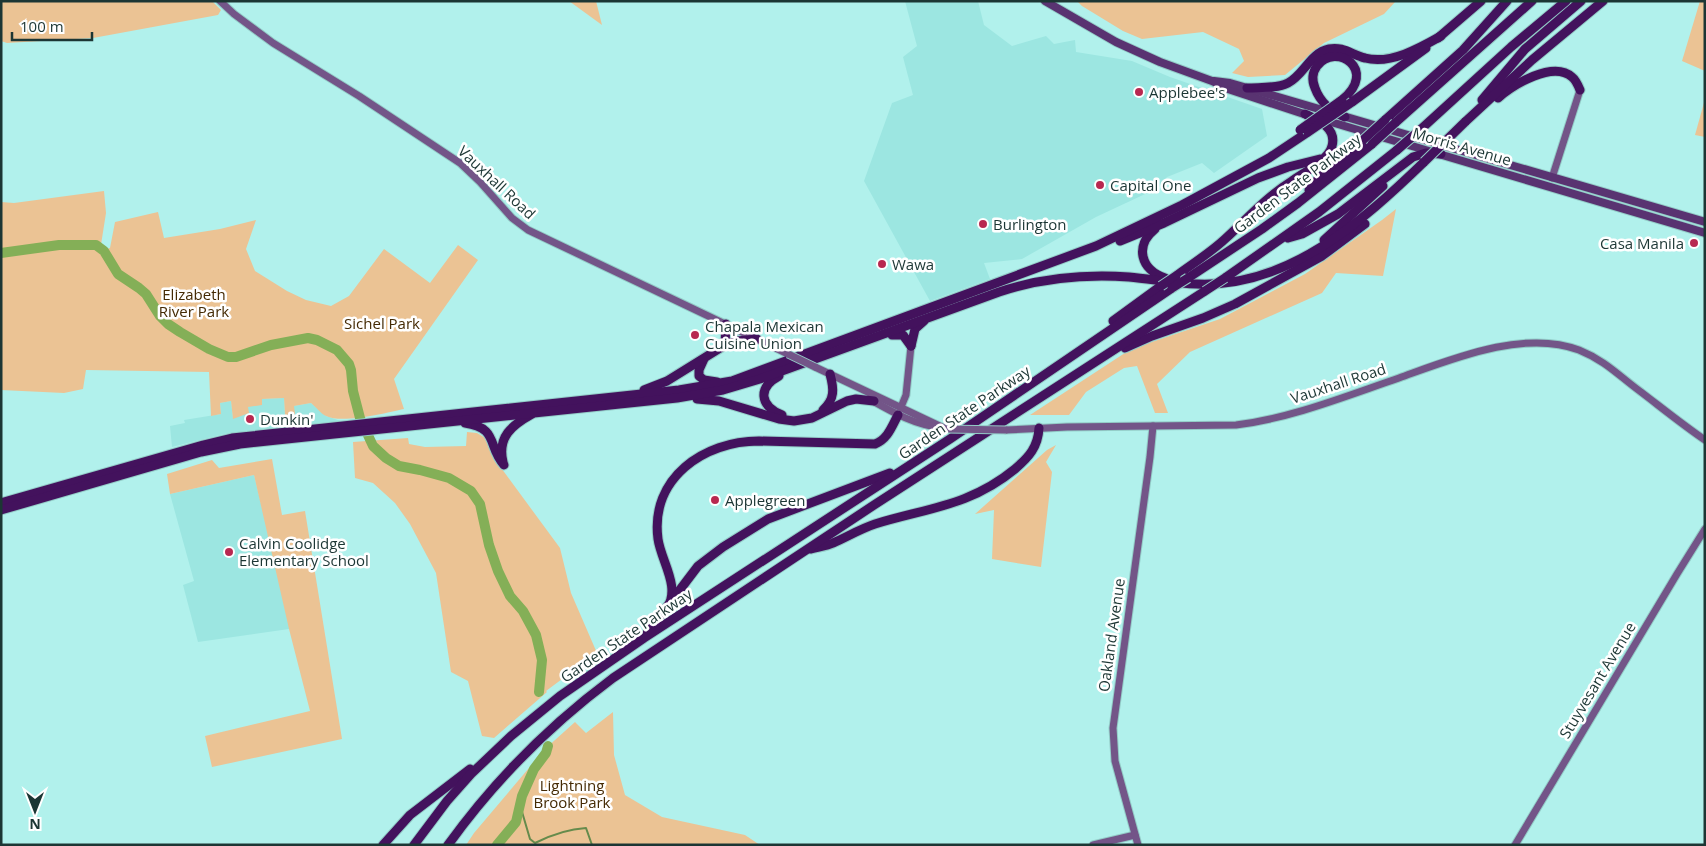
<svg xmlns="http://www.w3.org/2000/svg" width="1706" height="846" font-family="'Open Sans',sans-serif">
	<rect width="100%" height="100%" fill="#b1f1ec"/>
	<!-- built -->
	<g fill="#9ce6e1">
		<polygon points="905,1 978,1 984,25 1012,46 1046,36 1054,44 1075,40 1076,52 1132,61 1170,77 1262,109 1267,136 1214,173 1202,163 1167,177 1158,188 1096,217 1022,259 984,263 990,279 930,301 864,181 892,103 913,95 903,57 917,46"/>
		<polygon points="284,398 285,415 294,406 311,403 326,416 341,421 224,434 172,447 170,426 185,423 184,420 221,414 220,403 231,401 233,418 248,407 262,399"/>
		<polygon points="254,475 290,623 289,629 198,642 183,585 194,581 170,494"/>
	</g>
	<!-- green -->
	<g fill="#ebc394">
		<polygon points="1,1 212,1 221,10 218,15 93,38 7,43 1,41"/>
		<polygon points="569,1 596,1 602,25"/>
		<polygon points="1077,1 1396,1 1384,14 1324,43 1285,75 1248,77 1232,73 1244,61 1239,49 1203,32 1142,39 1123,31 1082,6"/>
		<polygon points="1700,1 1705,1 1705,71 1682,61"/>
		<polygon points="1705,99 1705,137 1695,135"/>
		<path d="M 104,191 L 106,213 L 100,251 L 110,248 L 115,222 L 158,212 L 164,238 L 220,229 L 256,220 L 246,249 L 255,271 L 287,291 L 306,300 L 331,306 L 349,296 L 384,249 L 430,283 L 458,245 L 478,260 L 394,379 L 404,409 C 386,413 342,424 326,416 C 321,414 316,407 311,403 L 294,406 L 295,414 L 285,415 L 284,398 L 262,399 L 262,405 L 248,407 L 249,413 L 233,419 L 231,401 L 220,403 L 221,414 L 211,416 L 209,372 L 86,370 L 83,389 L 64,393 L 1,390 L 1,202 L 14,203 Z"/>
		<polygon points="1396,209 1383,276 1336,273 1322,293 1190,352 1157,384 1168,413 1155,413 1137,366 1124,368 1086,392 1069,415 1030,415 1131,349 1220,319 1305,274 1382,220"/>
		<polygon points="467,432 477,433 487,439 496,461 560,548 571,593 597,653 546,691 547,692 494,738 482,736 468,681 451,672 436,573 410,524 395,503 373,483 355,478 353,442 408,438 409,444 425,447 466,446"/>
		<polygon points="1056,445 1046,462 1052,472 1041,567 992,559 994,510 975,514 1047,450"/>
		<polygon points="272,459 282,515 305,511 342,739 212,767 205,736 310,711 289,629 254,475 170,494 167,474 212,460 219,468"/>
		<polygon points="613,712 614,755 625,795 662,817 745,835 760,845 466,845 474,833 545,749 575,722 586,733"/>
	</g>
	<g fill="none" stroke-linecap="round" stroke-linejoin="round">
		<!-- stream -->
		<path stroke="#658b4c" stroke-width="2" d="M 520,805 L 530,839 L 535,843 C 551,835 568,829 586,828 L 592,845"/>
		<!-- river -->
		<g stroke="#84af57" stroke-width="10">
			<polyline points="1,253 59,245 96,245 104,251 118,274 139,288 146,294 160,316 168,324 180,332 209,349 228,357 236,357 271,345 308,338 317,340 337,350 349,364 351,370 353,391 360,418 373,446 386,458 399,466 420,470 449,478 471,491 480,504 489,545 498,571 510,596 523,611 536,635 542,660 539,692"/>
			<polyline points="497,845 516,822 522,796 534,769 546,753 548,746"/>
		</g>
		<!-- secondary casing -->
		<g stroke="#93ccc7" stroke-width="9">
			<g id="secondary">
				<polyline points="220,1 234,14 273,43 359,96 460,163 480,182 512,218 528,230 788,354"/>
				<polyline points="1552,178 1580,90"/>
				<polyline points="815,367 946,429"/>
				<path d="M 871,400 C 894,413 915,425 942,428"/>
				<polyline points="901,407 906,395 911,346"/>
				<path d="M 1006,430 L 1067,427 L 1236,425 C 1292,418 1346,396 1399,378 C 1452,359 1524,329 1579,350 C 1606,361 1619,376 1641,392 C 1662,408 1683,425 1705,440"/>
				<polyline points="1093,845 1135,835"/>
				<polyline points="1138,845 1115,761 1113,728 1150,457 1153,426"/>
				<polyline points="1515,845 1677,574 1705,529"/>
			</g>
		</g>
		<!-- primary casing -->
		<g stroke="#93ccc7" stroke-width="10">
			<g id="primary">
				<polyline points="1045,1 1116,42 1160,62 1212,81 1228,89 1310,116"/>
				<polyline points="1214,81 1230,83 1705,222"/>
				<polyline points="1321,119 1705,233"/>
			</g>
		</g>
		<!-- highway casing -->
		<g stroke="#93ccc7" stroke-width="11">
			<g id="highway">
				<polyline points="1438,38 1481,1"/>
				<path d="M 1247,88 C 1260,87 1276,89 1288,83 C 1304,75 1310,53 1329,49 C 1343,46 1352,55 1365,58 C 1390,65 1420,48 1441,36"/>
				<path d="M 1498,98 C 1513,85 1553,60 1572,77 C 1576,80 1578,85 1580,90"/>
				<path d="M 1342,100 C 1379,70 1336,41 1317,66 C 1312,73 1312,81 1315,88 C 1320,102 1332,112 1345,117"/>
				<polyline points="1482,100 1525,49 1581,1"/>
				<polyline points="1352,102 1426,48"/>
				<polyline points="1385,120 1463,50 1507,1"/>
				<polyline points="1465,122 1532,60 1603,1"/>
				<polyline points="1395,123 1532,1"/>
				<polyline points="1420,130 1511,47 1566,1"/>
				<polyline points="1309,190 1318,179 1363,140"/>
				<path d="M 1155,229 C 1134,246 1141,270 1165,278"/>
				<polyline points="1288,238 1302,234 1338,214 1413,157 1426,153 1441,154"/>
				<polyline points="1324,240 1383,186"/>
				<polyline points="1120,241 1164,223 1258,178 1288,167 1320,159"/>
				<path d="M 1176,276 C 1192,264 1210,253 1225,239 C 1248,218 1265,198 1292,181 C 1303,173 1329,160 1332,146 C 1337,128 1318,120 1305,114"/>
				<polyline points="1188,278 1262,229 1298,203 1372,144"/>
				<polyline points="1225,278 1319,212 1397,150"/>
				<polyline points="1113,321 1161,286"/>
				<polyline points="892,335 903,335 911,346"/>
				<polyline points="725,345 726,324"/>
				<polyline points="911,346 915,329 924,321"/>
				<polyline points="1125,348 1152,336 1203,318 1235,304 1322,256 1365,224"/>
				<polyline points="704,359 699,370 699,376 704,380 717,382"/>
				<path d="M 779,376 C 757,388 760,406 782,415"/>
				<polyline points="644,390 667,381 725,345 737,341 757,339"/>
				<polyline points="697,399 719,401 779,419 794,421 812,418 847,401 856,399 874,401"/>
				<path d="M 823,410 C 835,399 834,389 830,374"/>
				<path d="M 465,423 C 499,428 487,446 504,465"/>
				<path d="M 503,462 C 497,437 512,425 532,414"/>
				<polyline points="1,503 203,445 232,438 679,390 732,381 1096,246 1182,205 1269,158 1308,132"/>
				<path d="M 1,510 L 201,452 L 240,444 L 677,398 L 723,390 L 760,379 L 999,292 C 1041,278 1085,274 1129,277 C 1152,279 1175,284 1197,284 C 1288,288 1363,221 1424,162"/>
				<path d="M 811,549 C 818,547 827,546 833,543 C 847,537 860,529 875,524 C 927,508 970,506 1015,469 C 1029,457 1038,447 1039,428"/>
				<path d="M 667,608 C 681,587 661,561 658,539 C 650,478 704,441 759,441 L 875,444 C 888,439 892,426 898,415"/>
				<polyline points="647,633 698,566 723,547 768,519 890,473"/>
				<polyline points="383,845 410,815 470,769"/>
				<polyline points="414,845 447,801 471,774 511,736 560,696 644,638 950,439 1172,288"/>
				<path d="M 448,845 C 494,781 550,725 613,678 L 874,505 L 1205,291"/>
			</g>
		</g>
		<!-- secondary -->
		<use href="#secondary" stroke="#735588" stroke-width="7"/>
		<!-- primary -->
		<use href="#primary" stroke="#593371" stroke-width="8"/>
		<!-- highway -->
		<use href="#highway" stroke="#43125d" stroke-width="9"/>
		<!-- secondary-bridge casing -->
		<g stroke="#93ccc7" stroke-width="9" stroke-linecap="butt">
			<g id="secondary-bridge">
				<polyline points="788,354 815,367"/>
				<polyline points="946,429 1006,430"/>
			</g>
		</g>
		<!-- highway-bridge casing -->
		<g stroke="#93ccc7" stroke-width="11" stroke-linecap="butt">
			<g id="highway-bridge">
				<polyline points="1300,130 1342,100"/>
				<polyline points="1308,132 1352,102"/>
				<polyline points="1363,140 1385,120"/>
				<polyline points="1372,144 1395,123"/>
				<polyline points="1397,150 1420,130"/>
				<polyline points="1424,162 1465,122"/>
				<polyline points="1161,286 1176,276"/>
				<polyline points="1172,288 1188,278"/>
				<polyline points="1205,291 1225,278"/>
			</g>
		</g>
		<!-- secondary-bridge -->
		<use href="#secondary-bridge" stroke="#735588" stroke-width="7"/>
		<!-- highway-bridge -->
		<use href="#highway-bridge" stroke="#43125d" stroke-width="9"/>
	</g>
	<!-- markers -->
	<g fill="#b82850" stroke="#fff" stroke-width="2">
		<circle cx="1139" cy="92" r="5"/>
		<circle cx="1100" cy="185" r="5"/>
		<circle cx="983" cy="224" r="5"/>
		<circle cx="1694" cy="243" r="5"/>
		<circle cx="882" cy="264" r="5"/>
		<circle cx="695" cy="335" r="5"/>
		<circle cx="250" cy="419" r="5"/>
		<circle cx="715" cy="500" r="5"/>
		<circle cx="229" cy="552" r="5"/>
	</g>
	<g text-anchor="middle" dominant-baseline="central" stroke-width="5" stroke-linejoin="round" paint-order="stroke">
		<!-- poi labels -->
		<g font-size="15" fill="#1c3634" stroke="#fff" text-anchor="start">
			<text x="1149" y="92">Applebee's</text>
			<text x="1110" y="185">Capital One</text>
			<text x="993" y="224">Burlington</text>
			<text x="1684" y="243" text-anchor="end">Casa Manila</text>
			<text x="892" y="264">Wawa</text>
			<text x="705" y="326">Chapala Mexican<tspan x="705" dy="17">Cuisine Union</tspan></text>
			<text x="260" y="419">Dunkin'</text>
			<text x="725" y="500">Applegreen</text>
			<text x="239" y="543">Calvin Coolidge<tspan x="239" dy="17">Elementary School</tspan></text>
		</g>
		<!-- street labels -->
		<g font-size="15" fill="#1c3634" stroke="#fff">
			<text transform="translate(1462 146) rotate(16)">Morris Avenue</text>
			<text transform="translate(497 182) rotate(43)">Vauxhall Road</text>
			<text transform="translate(1297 183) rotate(-37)">Garden State Parkway</text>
			<text transform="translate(1338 383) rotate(-18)">Vauxhall Road</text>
			<text transform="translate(964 412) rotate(-34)">Garden State Parkway</text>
			<text transform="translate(626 635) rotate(-34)">Garden State Parkway</text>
			<text transform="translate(1111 635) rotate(-82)">Oakland Avenue</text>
			<text transform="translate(1597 680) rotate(-59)">Stuyvesant Avenue</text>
		</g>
		<!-- park labels -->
		<g font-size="15" fill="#442a04" stroke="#fff">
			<text x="194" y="294">Elizabeth<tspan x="194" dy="17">River Park</tspan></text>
			<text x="382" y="323">Sichel Park</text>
			<text x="572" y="785">Lightning<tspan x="572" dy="17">Brook Park</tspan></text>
		</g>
	</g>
	<!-- border -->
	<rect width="1706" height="846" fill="none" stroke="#1c3634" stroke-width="5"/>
	<!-- north arrow -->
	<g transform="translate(35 811) rotate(180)" stroke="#ffffff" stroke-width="4" paint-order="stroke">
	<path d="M0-4L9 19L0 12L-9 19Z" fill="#1c3634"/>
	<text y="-8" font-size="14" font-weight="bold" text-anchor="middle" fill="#1c3634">N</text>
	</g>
	<!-- scale -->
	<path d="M12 32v8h80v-8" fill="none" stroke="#1c3634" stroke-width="2.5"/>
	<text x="20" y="32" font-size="15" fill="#1c3634" stroke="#ffffff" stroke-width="4" paint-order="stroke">100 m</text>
</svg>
